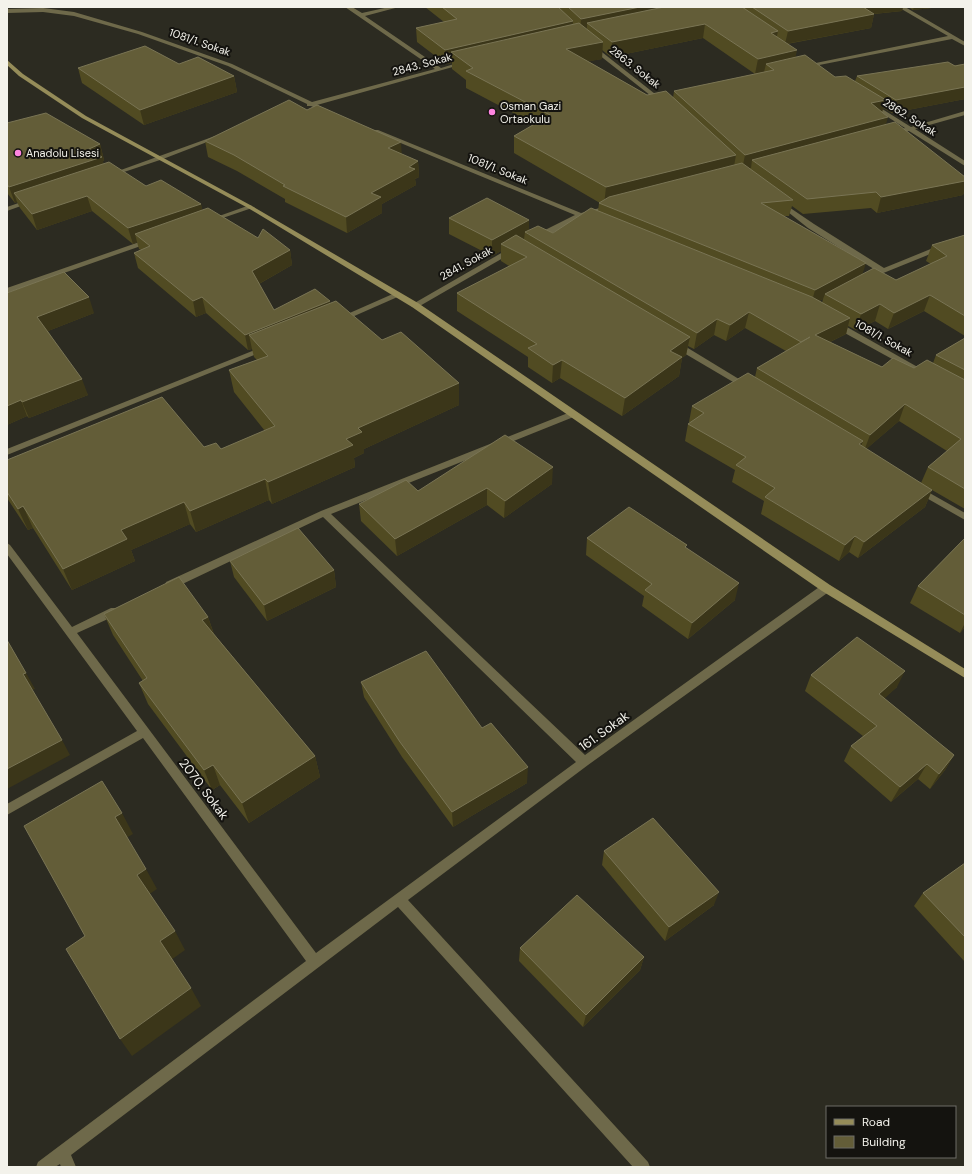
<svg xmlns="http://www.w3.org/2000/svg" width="972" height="1174" font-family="'DM Sans',sans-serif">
	<rect width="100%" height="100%" fill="#2c2b21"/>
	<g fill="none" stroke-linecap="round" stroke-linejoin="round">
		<!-- street -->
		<g fill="#6e694a" fill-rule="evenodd">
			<polygon points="345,7 352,7 362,13 389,7 399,7 365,16 441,68 464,61 467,63 317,105 328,110 328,112 326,113 311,106 307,106 307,104 228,66 138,34 74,16 43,12 7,13 7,9 43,8 74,12 142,32 232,64 312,102 435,69"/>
			<polygon points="898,7 905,7 965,42 965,46 952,39 804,68 801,66 948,36"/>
			<polygon points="589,45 593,45 664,101 664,103 660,103 589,47"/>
			<polygon points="871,102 911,127 965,111 965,115 915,129 965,161 965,166 909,131 890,135 890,133 905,128 869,105 868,104"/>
			<polygon points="374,130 378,130 581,213 611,205 614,207 588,215 595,219 595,221 591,221 581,218 541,239 535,239 535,235 575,215 374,132"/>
			<polygon points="215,136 220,137 163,159 112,176 107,175"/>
			<polygon points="30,199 32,200 32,202 7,211 7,207"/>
			<polygon points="780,201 814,224 884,268 965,235 965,240 876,276 872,274 877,271 808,228 778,204 777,203"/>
			<polygon points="250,205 252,206 252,208 211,222 207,222 205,221"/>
			<polygon points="148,239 154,239 155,241 7,293 7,288"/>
			<polygon points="510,248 516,248 517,250 418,307 412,307 411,305"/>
			<polygon points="395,293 398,293 402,295 343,321 337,321 336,319"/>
			<polygon points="832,322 838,322 930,374 926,377 923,376 832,326"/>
			<polygon points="672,342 678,342 752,387 748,390 745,389 672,346"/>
			<polygon points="262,347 268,347 269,349 7,455 7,449"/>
			<polygon points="573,411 577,414 576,416 331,514 585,755 822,585 830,585 831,588 830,591 588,765 408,900 648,1162 650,1167 633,1167 398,907 71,1155 76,1167 61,1167 60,1164 55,1167 36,1167 38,1162 306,961 143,738 7,815 7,804 137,731 7,554 7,543 10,545 72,627 111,608 119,608 120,611 119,614 77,633 316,953 576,762 323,517 174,588 166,588 165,585 166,582 321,511"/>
			<polygon points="919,487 965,513 965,520 916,492 914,490 916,488"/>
		</g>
		<!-- secondary -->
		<polygon fill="#958c59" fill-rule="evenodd" points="7,60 23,74 86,116 252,206 418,303 830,585 965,669 965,678 822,591 412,307 248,208 82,118 19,76 7,65"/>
	</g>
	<!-- wall -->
	<g fill="#514b22" fill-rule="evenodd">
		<path d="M 425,7 L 903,7 L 902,11 L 874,14 L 871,28 L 787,44 L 795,57 L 835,77 L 855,81 L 857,76 L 965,64 L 965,99 L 892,113 L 883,108 L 882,112 L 886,125 L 965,177 L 965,189 L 963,195 L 877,213 L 871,208 L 803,214 L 792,206 L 789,216 L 783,216 L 862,274 L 896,280 L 931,264 L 926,261 L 932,245 L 965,235 L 965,336 L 924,311 L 888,329 L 875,321 L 856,330 L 848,326 L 846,334 L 830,342 L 882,367 L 914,368 L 933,363 L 936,355 L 965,338 L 965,509 L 932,490 L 925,507 L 858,558 L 849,552 L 839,561 L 761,514 L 764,501 L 732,482 L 735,470 L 685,441 L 688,424 L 690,423 L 689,422 L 692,406 L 755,377 L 757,368 L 786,351 L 745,328 L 726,341 L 714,335 L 694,349 L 688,346 L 686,355 L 682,358 L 679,376 L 622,416 L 560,378 L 552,383 L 528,367 L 528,357 L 457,311 L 457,293 L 509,266 L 501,261 L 501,251 L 492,256 L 449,234 L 449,218 L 529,220 L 529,230 L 553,233 L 598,211 L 599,203 L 600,203 L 514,153 L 514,136 L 534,124 L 466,88 L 466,80 L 452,69 L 452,63 L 446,64 L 417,42 L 416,28 L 444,22 ZM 703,38 L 755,74 L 674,91 L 673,98 L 647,95 L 588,61 L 602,59 L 602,50 L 611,57 ZM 823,299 L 822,303 L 819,301 ZM 899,421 L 947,451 L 928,467 L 921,483 L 866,449 Z"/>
		<polygon points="908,7 941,7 913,10"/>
		<polygon points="179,64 234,76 237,92 144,125 82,83 78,68"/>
		<polygon points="307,110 401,154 418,161 419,177 415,179 416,185 382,204 382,213 347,233 285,202 285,199 237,171 208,157 205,141"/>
		<polygon points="7,123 100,144 104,160 103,161 103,164 146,186 201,204 202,211 258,238 290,250 292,265 259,284 274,310 330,301 330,303 382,340 459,383 459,405 364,449 364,453 354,458 355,467 272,504 269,500 196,532 190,524 131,550 135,561 72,590 33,528 28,530 7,498 7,460 204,447 221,449 265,431 234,392 229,370 257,360 254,357 252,349 248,350 206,313 196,317 138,268 134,253 141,250 139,249 137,242 133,244 92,211 37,230 20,208 17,202 15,203 7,193"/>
		<polygon points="7,293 94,313 48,331 88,395 29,418 27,416 7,425"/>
		<polygon points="552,484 504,518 487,505 397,556 361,521 359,504 418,491"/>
		<polygon points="587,538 686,548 735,600 688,639 642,606 644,596 586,555"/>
		<polygon points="965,538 965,627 960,633 910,603 918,586"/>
		<polygon points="230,561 334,570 336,587 267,621 234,577"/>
		<polygon points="104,614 208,617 214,634 315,756 320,777 249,823 220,785 212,790 148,704 139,683 143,681 113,635"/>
		<polygon points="811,675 897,687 884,698 954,755 945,770 930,789 918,779 891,802 844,761 851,746 863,736 805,691"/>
		<polygon points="361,682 482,728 527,783 453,827 402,757 364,697"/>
		<polygon points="604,851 714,905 665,941 602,865"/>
		<polygon points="965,863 965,962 914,906 923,893"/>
		<polygon points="520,948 644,957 640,970 583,1027 519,961"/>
	</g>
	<!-- shaded-wall -->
	<g fill="#3b3619">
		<polygon points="640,7 703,7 587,23 587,31 580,32 581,19"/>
		<polygon points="855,7 903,7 902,11 853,16"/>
		<polygon points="914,7 941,7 913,10"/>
		<polygon points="874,14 871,28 785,44 788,31"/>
		<polygon points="573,21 572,34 451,52 452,63 446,64 445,50"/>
		<polygon points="705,24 703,38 611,57 612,42"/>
		<polygon points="778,31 775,46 771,33"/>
		<polygon points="603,42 602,59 565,66 566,49"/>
		<polygon points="797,50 794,65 766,64 764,72 755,74 758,59"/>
		<polygon points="234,76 237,92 144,125 140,110"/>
		<polygon points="965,87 965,99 892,113 896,100"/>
		<polygon points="886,100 881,115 871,103"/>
		<polygon points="888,117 884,132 752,160 751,168 742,170 745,155"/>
		<polygon points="401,142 402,158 388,148"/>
		<polygon points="100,144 104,160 103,161 106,173 14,193 17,202 15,203 9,187 89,149"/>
		<polygon points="736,155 733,172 604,205 606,187"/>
		<polygon points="418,161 419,177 415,179 416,185 382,204 382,213 347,233 346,217 371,193"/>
		<polygon points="965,181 965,189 963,195 877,213 881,197"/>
		<polygon points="87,196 92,211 37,230 32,214"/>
		<polygon points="201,204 204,219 135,234 137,242 133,244 128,228"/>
		<polygon points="529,220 529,235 525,232 524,239 509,247 501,244 501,251 492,256 492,240"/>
		<polygon points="290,250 292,265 255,286 252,271"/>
		<polygon points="866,263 861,279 825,294 823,299 811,305 815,290"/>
		<polygon points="930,295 924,311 888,329 894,313"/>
		<polygon points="89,297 94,313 43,333 37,317"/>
		<polygon points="202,297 206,313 196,317 193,301"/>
		<polygon points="330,301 332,317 249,335 252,349 248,350 245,335"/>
		<polygon points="880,304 875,321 856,330 861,314"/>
		<polygon points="749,312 745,328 726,341 730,325"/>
		<polygon points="850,318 846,334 811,351 815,335"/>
		<polygon points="717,319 714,335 694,349 697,333"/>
		<polygon points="690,337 686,355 682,358 679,376 622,416 625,398 670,351"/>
		<polygon points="562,360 560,378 552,383 553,365"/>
		<polygon points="82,379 88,395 29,418 22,402"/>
		<polygon points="459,383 459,405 364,449 364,453 354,458 355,467 272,504 268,482 358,428"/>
		<polygon points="21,400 27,416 7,425 7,406"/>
		<polygon points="905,404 899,421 864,451 870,435"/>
		<polygon points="863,441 857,457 859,444"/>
		<polygon points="553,467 552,484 504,518 505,501"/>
		<polygon points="265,479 269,500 196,532 190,511"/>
		<polygon points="487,488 487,505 397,556 395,539"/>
		<polygon points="932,490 925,507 858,558 864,542"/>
		<polygon points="184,502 190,524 131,550 135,561 72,590 63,569 121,530"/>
		<polygon points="23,506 33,528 28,530 18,509"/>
		<polygon points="855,536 849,552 839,561 845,545"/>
		<polygon points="334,570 336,587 267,621 264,605"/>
		<polygon points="739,583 735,600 688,639 692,623"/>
		<polygon points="208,617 215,638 202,620"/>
		<polygon points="965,623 965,627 960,633"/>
		<polygon points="905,671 897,687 872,710 879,694"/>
		<polygon points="26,673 35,689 32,690 23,674"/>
		<polygon points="62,740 70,755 7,789 7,769"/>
		<polygon points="954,755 945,770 930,789 939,774"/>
		<polygon points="315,756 320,777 249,823 242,803"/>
		<polygon points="927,764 918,779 891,802 900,787"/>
		<polygon points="213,765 220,785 212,790 204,770"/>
		<polygon points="528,767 527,783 453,827 452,812"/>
		<polygon points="122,813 133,834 126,838 115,817"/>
		<polygon points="146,869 157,889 148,895 137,875"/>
		<polygon points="719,892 714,905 665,941 669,927"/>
		<polygon points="175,931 185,950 171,960 160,941"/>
		<polygon points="644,957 640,970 583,1027 586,1015"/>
		<polygon points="191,988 201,1006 132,1056 120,1039"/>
	</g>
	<!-- building -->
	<g fill="#635d38" stroke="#797454">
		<polygon points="442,7 558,7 573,21 445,50 416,28 457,19"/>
		<polygon points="568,7 640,7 581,19"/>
		<polygon points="664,7 742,7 778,31 771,33 797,50 758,59 705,24 612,42 587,23"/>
		<polygon points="752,7 863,7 874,14 788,31"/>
		<polygon points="579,23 603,42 566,49 647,95 666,91 736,155 606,187 514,136 550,115 466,71 473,68 451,52"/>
		<polygon points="145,46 179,64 198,57 234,76 140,110 78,68"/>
		<polygon points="805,55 835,77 846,76 886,100 871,103 888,117 745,155 674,91 774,70 766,64"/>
		<polygon points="948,62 955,66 965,64 965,87 896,100 857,76"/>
		<polygon points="289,100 307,110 317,105 401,142 388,148 418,161 409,167 415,169 371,193 381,197 346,217 283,186 285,185 234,155 205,141"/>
		<polygon points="46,113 100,144 89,149 102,157 9,187 7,184 7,123"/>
		<polygon points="895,122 965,177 965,181 881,197 876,192 807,199 752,160"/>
		<polygon points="109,162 146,186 161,180 201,204 128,228 87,196 32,214 14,193"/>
		<polygon points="742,163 793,200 761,203 866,263 815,290 599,203 609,197"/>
		<polygon points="487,198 529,220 492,240 449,218"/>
		<polygon points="208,208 258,238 263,229 290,250 252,271 274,310 315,289 330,301 245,335 202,297 193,301 134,253 150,246 135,234"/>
		<polygon points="591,208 812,297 850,318 815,335 882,367 893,358 914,368 927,360 965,380 965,489 928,467 961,439 905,404 870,435 757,368 810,337 801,342 749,312 730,325 717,319 697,333 525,232 538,226 553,233"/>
		<polygon points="516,235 690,337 670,351 682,357 625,398 562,360 553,365 528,348 537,344 457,293 527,257 501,244"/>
		<polygon points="965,235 965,316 930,295 894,313 880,304 861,314 825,294 874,268 896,280 947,256 932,245"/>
		<polygon points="64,272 89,297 37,317 82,379 22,402 21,400 7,406 7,293"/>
		<polygon points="336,301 382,340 401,332 459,383 358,428 362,432 346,439 353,445 268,482 265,479 190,511 184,502 121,530 127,539 63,569 23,506 18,509 7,492 7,460 162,397 204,447 216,443 221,449 275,426 229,370 268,356 249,335"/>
		<polygon points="965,338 965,370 936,355"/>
		<polygon points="748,373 863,441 859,444 932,490 864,542 855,536 845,545 765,497 775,488 736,465 746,457 688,424 704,413 692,406"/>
		<polygon points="505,435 553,467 505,501 487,488 395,539 359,504 406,480 418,491"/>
		<polygon points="629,507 687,545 685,547 739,583 692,623 645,590 652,584 587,538"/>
		<polygon points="298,528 334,570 264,605 230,561"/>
		<polygon points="965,538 965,615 918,586"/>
		<polygon points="179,577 208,617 202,620 315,756 242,803 213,765 204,770 139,683 147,678 104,614"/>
		<polygon points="857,637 905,671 879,694 954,755 939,774 927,764 900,787 851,746 877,726 811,675"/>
		<polygon points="7,640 26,673 23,674 62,740 7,769"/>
		<polygon points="426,651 482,728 491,723 528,767 452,812 400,742 361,682"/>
		<polygon points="102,781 122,813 115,817 146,869 137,875 175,931 160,941 191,988 120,1039 66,949 85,936 24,826"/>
		<polygon points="653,818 719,892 669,927 604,851"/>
		<polygon points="965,863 965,937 923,893"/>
		<polygon points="577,895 644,957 586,1015 520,948"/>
	</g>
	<!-- markers -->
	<g fill="#fe85e0" stroke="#14130f" stroke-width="1.5">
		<circle cx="492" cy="112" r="4"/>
		<circle cx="18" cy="153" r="4"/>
	</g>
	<g text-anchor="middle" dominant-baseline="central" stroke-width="4" stroke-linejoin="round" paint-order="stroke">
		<!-- far-street labels -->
		<g font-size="11" fill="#f3f2eb" stroke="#14130f">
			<text transform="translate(200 42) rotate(19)">1081/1. Sokak</text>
			<text transform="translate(422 64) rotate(-15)">2843. Sokak</text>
			<text transform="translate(635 67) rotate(38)">2863. Sokak</text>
			<text transform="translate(910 117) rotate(32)">2862. Sokak</text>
			<text transform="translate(498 169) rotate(22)">1081/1. Sokak</text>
			<text transform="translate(466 263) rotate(-29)">2841. Sokak</text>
			<text transform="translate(884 338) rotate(29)">1081/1. Sokak</text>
		</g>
		<!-- far-poi labels -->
		<g font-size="11" fill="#f3f2eb" stroke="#14130f" text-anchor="start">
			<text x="500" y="106">Osman Gazi<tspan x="500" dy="13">Ortaokulu</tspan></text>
			<text x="26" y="153">Anadolu Lisesi</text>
		</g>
		<!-- street labels -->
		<g font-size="13" fill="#f3f2eb" stroke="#14130f">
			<text transform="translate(604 731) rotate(-36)">161. Sokak</text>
			<text transform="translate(204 789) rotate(53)">2070. Sokak</text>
		</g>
	</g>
	<!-- border -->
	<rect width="972" height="1174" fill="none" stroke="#f3f2eb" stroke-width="16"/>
	<!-- legend -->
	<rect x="826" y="1106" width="130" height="52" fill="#14130f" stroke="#6d6c67"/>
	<rect x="834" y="1119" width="20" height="6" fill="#958c59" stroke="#6d6c67"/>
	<text x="862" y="1126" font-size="12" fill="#f3f2eb">Road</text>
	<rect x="834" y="1136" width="20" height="12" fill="#635d38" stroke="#6d6c67"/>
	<text x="862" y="1146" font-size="12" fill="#f3f2eb">Building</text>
</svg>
